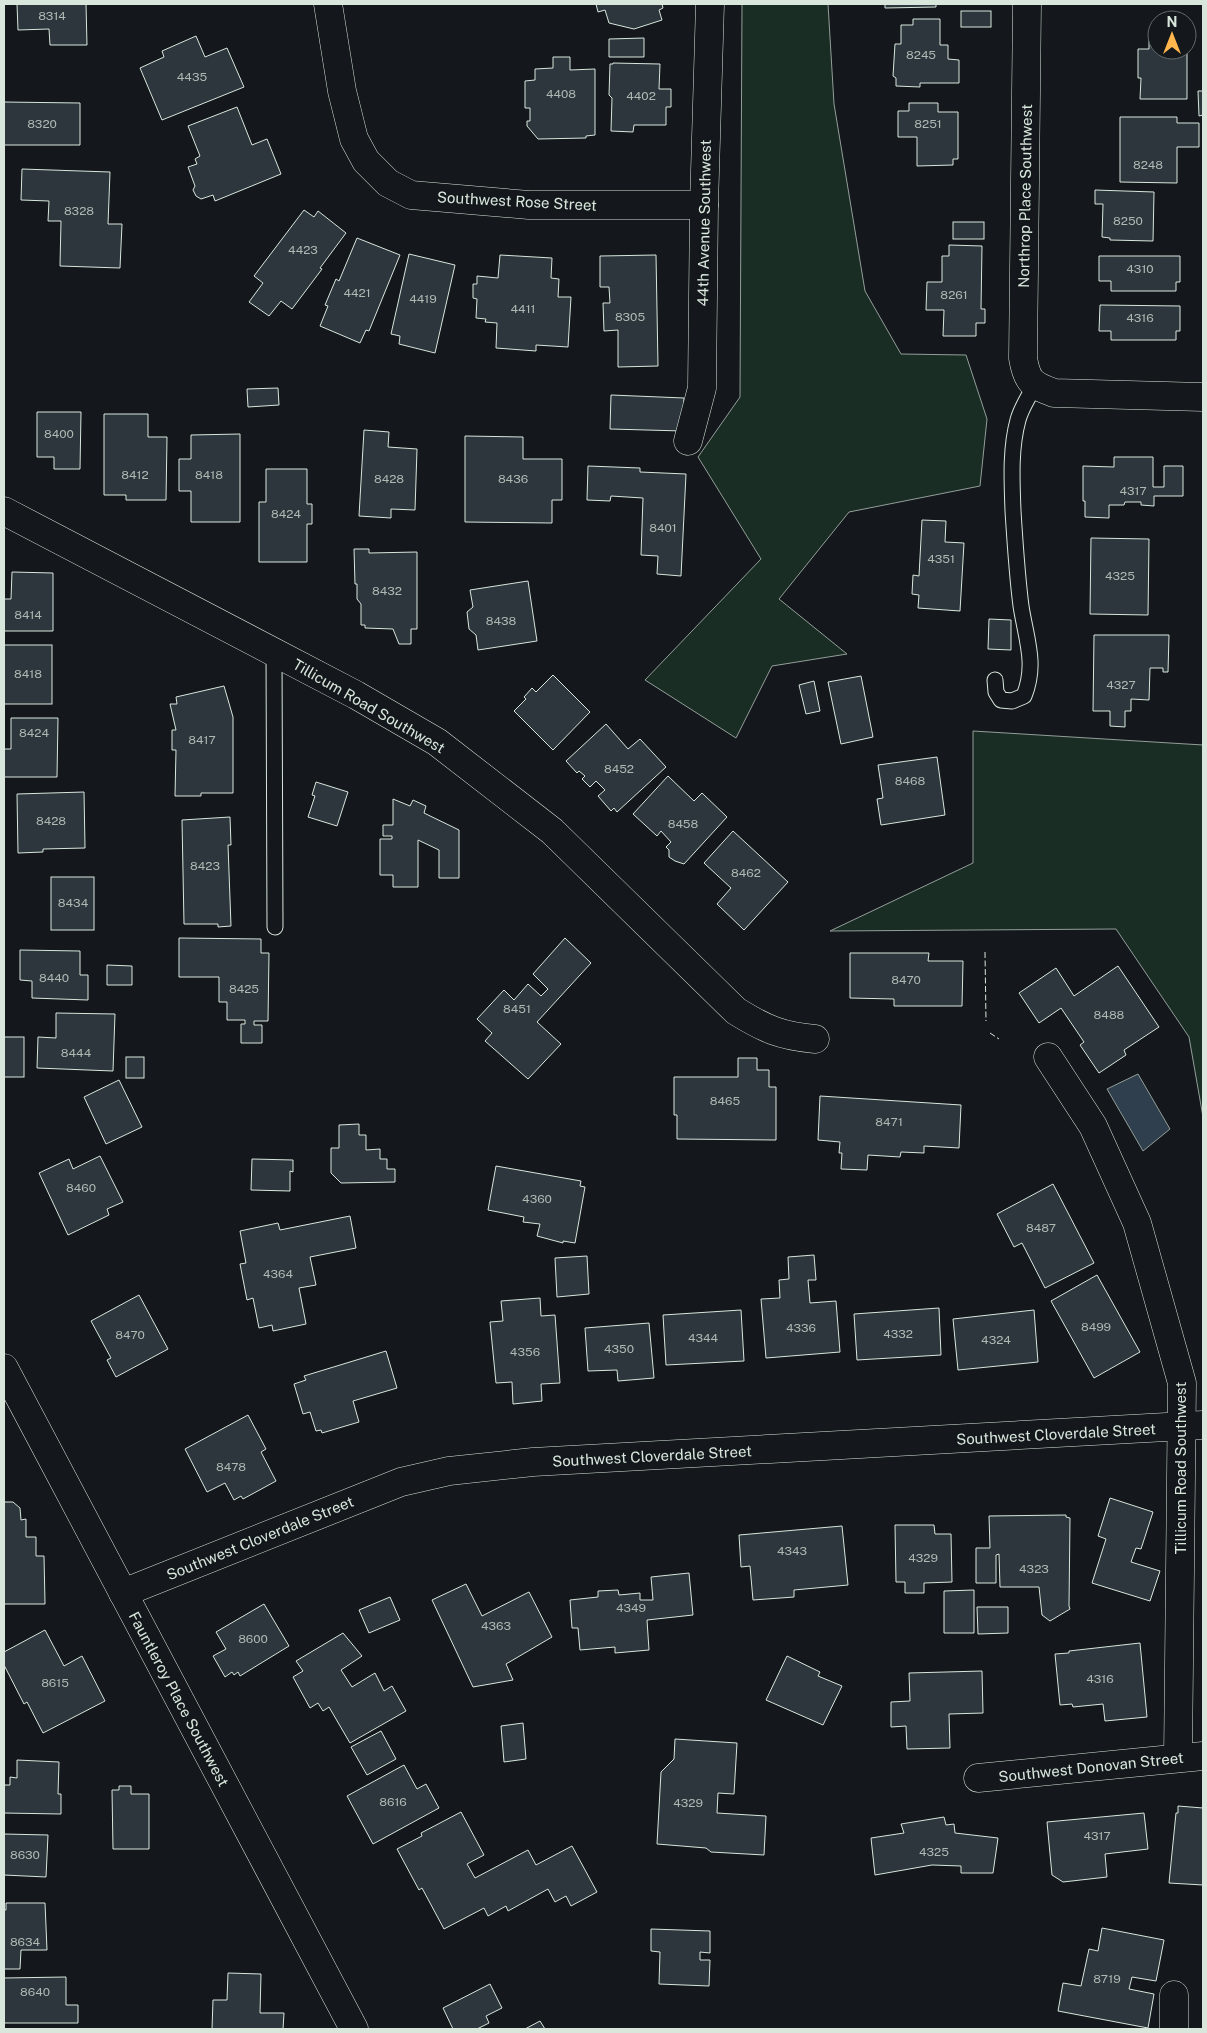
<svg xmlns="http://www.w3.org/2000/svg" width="1207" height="2033" font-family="'Public Sans',sans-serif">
	<rect width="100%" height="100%" fill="#14181c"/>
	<!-- green -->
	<g fill="#1a2d24" stroke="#939e99">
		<polygon points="742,4 828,4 834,104 865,291 901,354 966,355 987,419 980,486 849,512 779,599 847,654 772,666 736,738 645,680 761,559 698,457 740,397"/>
		<polygon points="973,731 1203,745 1203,1117 1189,1037 1116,929 830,931 973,863"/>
	</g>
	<!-- water -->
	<polygon fill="#2f3f4d" stroke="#939e99" points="1138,1074 1170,1129 1143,1151 1107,1089"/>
	<!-- building -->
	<g fill="#2c363c" stroke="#d8e6dc">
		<polygon points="17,4 86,4 87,45 50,45 49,29 18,30"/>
		<polygon points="596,4 662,4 663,8 659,10 662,20 634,29 609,23 605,10 598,12"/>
		<polygon points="885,4 936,4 936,7 885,8"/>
		<rect x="961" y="11" width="30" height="16"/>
		<polygon points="913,19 940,19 940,45 948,45 948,59 959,60 959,83 920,83 920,87 896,86 896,78 893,76 895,44 901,44 901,25 913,25"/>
		<polygon points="1154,34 1157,34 1157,50 1187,50 1187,34 1187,99 1140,99 1141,78 1138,78 1138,49 1149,49 1149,37 1154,37"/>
		<polygon points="196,36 205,57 227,48 244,87 162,120 140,68 164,57 162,51"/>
		<polygon points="644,38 644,57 609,57 609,39"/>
		<polygon points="553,57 570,57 570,70 595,69 595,135 586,136 586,138 538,139 527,126 527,121 530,121 530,108 525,108 525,81 535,80 535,69 553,68"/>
		<polygon points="613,63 660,64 659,89 671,89 671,107 666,107 666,125 634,125 633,132 611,131 612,98 609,95 610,64 613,64"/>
		<polygon points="1198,91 1203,91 1203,115 1199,116"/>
		<polygon points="4,102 80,103 80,145 4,145"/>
		<polygon points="909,103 938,103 938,112 958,112 958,159 953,159 953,165 917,166 917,137 898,137 898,111 909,111"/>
		<polygon points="237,107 252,145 267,139 281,174 215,201 213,195 201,199 196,196 193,190 195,186 188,167 197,164 195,159 200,156 188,126"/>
		<polygon points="1120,117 1177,117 1177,123 1199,123 1199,147 1177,147 1177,183 1120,182"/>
		<polygon points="22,169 110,172 108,224 122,224 120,268 60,266 61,221 48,221 49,201 21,200"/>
		<polygon points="1095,190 1154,192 1153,241 1110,240 1110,238 1102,237 1103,204 1095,204"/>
		<polygon points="304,210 314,217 318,211 346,233 320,268 322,269 292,309 281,301 269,316 249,302 263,283 254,276"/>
		<rect x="953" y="222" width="31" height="17"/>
		<polygon points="357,238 400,255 369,331 366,330 360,343 320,326 328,306 325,305 336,279 339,281"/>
		<polygon points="949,245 982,246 981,309 985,309 985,323 976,323 976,336 943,336 944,310 926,310 927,282 942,282 942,256 949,256"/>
		<polygon points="409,254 455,265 435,353 399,344 400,336 391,334"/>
		<polygon points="500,255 552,258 551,278 559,279 558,297 571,297 568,347 536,345 536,351 496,348 497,323 485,322 486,319 476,318 477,299 473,298 473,284 477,284 477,276 498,278"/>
		<polygon points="656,255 658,366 618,367 618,330 604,331 603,303 610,303 609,287 600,287 600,256"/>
		<polygon points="1099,256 1180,256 1180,282 1176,282 1176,291 1111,291 1111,281 1099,281"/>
		<polygon points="1100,305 1180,306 1180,331 1176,331 1176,340 1111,340 1111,331 1099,331"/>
		<polygon points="278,388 279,405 248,407 247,389"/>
		<polygon points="611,395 684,398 683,431 610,429"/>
		<polygon points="37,412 81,412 80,469 54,469 54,457 37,457"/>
		<polygon points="104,414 148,414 148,437 167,437 166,500 126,500 126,495 104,495"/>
		<polygon points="364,430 389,432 388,447 417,449 415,510 391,509 391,518 359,516"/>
		<polygon points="240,434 240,522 191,522 191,491 179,491 179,459 191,459 191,435"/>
		<polygon points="465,436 523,437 523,459 562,459 562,500 552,500 552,523 465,522"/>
		<polygon points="1114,457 1153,457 1153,487 1164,487 1164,466 1183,466 1183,496 1154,496 1154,506 1141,505 1141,502 1125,502 1124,505 1109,505 1109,518 1085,517 1085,501 1083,501 1083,466 1114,467"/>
		<polygon points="588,466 640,468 640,472 686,474 681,576 657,574 658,556 641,555 643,498 611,496 610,501 587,500"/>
		<polygon points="266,469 307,469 307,504 312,504 312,524 307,524 307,562 259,562 259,502 266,502"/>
		<polygon points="922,520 946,521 945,542 964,543 960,611 918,608 919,595 912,594 913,575 919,576"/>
		<polygon points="1091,538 1149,539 1148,615 1090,614"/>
		<polygon points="354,549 369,549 369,553 417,552 417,629 411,629 411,644 399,644 393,629 365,628 365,625 361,625 361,604 357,599 357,584 355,584"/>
		<polygon points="12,572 53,573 53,631 4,631 4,599 11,599"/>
		<polygon points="528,581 537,641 478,650 476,635 469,629 467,612 473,607 470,590"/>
		<polygon points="989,619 1011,620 1011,650 988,649"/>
		<polygon points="1094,635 1169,635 1168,672 1163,672 1163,668 1150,668 1149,700 1131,699 1131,711 1125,711 1125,727 1110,726 1110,711 1093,711"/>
		<rect x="4" y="645" width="48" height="59"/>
		<polygon points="553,675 590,712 553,750 514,711 526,699 524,697 532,688 536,692"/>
		<polygon points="861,676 873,737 841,744 828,682"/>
		<polygon points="814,681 820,711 806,714 799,685"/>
		<polygon points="224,686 233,717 233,793 201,793 201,796 175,796 176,750 172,750 172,730 176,730 170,704 177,704 176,697"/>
		<polygon points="11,718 58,718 57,777 4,777 4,749 11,749"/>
		<polygon points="606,724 628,749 640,739 666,767 617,812 614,808 611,811 598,796 605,790 596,781 590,787 582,779 585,776 579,771 577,773 566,761"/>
		<polygon points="937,757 945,815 881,825 877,799 883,798 878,765"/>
		<polygon points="668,776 694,801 702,793 727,817 684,864 675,861 669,857 669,850 666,847 671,842 661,831 657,836 633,814"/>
		<polygon points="316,782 348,792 337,826 308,817 315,796 312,795"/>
		<polygon points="84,792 85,848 43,849 43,852 18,853 17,794"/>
		<polygon points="393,799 410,806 413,800 426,806 424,813 459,830 459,878 439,878 439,850 418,840 418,887 393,887 393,875 380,875 380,839 392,839 392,836 383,836 383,825 393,825"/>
		<polygon points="230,817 231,845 228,845 231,926 218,927 218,924 184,924 182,820"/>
		<polygon points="733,831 788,882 744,930 717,904 731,888 704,863"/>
		<rect x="51" y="877" width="43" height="53"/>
		<polygon points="179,938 261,939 261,953 269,953 268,1021 254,1021 254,1025 262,1025 262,1043 241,1043 241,1024 245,1024 245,1020 227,1020 227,1002 219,1002 219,977 179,977"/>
		<polygon points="565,938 591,963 537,1022 561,1044 528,1079 485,1041 492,1033 477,1019 504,990 514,1000 528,984 541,996 548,989 533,974"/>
		<polygon points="20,950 80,951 80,975 88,975 88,1000 32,998 32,981 20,980"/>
		<polygon points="850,953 929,953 928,961 963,961 962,1006 894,1006 894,999 850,998"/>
		<polygon points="107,965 132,966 132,985 107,985"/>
		<polygon points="1118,966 1159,1027 1124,1050 1126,1055 1099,1073 1080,1045 1084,1042 1061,1008 1039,1023 1019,993 1056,968 1074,996"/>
		<polygon points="56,1013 115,1014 113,1071 37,1068 38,1037 56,1038"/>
		<rect x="4" y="1037" width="20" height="40"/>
		<rect x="126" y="1057" width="18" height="21"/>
		<polygon points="738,1058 757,1058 757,1070 769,1070 769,1087 776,1087 776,1140 677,1139 677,1115 674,1115 674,1077 738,1077"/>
		<polygon points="119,1080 142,1127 106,1144 84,1097"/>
		<polygon points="820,1096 961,1105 959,1148 924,1146 924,1153 901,1152 900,1157 868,1155 867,1170 841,1169 842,1153 839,1153 840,1142 818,1140"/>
		<polygon points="359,1124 359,1135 366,1135 366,1150 380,1149 380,1159 387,1159 387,1169 395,1169 395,1182 341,1183 331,1173 331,1148 339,1148 339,1125"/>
		<polygon points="100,1156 123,1202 107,1209 109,1215 68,1235 39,1173 69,1159 73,1169"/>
		<polygon points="252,1159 293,1160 293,1172 290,1171 290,1191 251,1190"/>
		<polygon points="496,1166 581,1181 580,1186 585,1187 575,1243 563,1241 563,1243 537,1236 540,1224 523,1222 524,1217 488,1210"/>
		<polygon points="1053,1184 1094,1263 1045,1288 1022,1243 1014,1247 997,1214"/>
		<polygon points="350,1216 356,1248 310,1257 316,1285 299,1288 306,1324 273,1331 272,1325 259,1328 253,1298 247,1300 240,1264 246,1263 240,1231 278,1223 280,1230"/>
		<polygon points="814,1255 816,1280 808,1280 810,1303 836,1301 840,1352 766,1358 761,1299 780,1298 779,1280 789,1279 788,1257"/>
		<polygon points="587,1256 589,1294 557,1297 555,1258"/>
		<polygon points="1097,1275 1140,1352 1094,1378 1051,1301"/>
		<polygon points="139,1295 168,1349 116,1377 107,1360 111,1358 91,1321"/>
		<polygon points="540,1298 541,1316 555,1315 560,1383 541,1384 542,1401 513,1404 512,1382 496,1383 490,1322 503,1321 501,1301"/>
		<polygon points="939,1308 941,1355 857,1360 854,1314"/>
		<polygon points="741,1310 744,1361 666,1365 663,1315"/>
		<polygon points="1034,1310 1038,1362 958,1370 953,1319"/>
		<polygon points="649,1323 654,1378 618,1381 617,1370 588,1371 585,1328"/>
		<polygon points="386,1351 397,1388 353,1401 359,1422 322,1433 321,1430 316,1431 310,1412 303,1414 294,1384 306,1380 304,1376"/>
		<polygon points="248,1415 266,1449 261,1452 276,1481 243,1499 241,1496 234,1500 225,1483 207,1492 185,1449"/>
		<polygon points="1110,1498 1153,1512 1141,1549 1136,1548 1131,1562 1160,1571 1150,1601 1092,1583 1106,1539 1098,1536"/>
		<polygon points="4,1502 13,1502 20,1508 21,1520 26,1519 26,1537 36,1537 36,1556 44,1556 45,1604 4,1604"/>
		<polygon points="1066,1515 1066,1517 1070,1518 1069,1606 1070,1609 1050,1621 1042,1615 1039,1587 1000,1587 999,1554 996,1555 996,1583 976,1583 976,1548 990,1548 989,1516"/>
		<polygon points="895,1525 934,1525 935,1534 951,1534 952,1582 924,1583 924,1593 905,1593 905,1582 896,1582"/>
		<polygon points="842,1526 848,1585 794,1590 794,1597 753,1600 750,1566 741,1567 739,1535"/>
		<polygon points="689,1573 693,1615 647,1620 649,1650 615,1653 615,1647 580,1650 578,1628 572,1628 570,1600 598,1597 598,1591 618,1590 619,1595 640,1593 640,1600 653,1600 651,1577"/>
		<polygon points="466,1584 482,1616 529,1592 552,1637 506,1664 513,1680 473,1687 432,1600"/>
		<polygon points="974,1590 974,1633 944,1633 944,1591"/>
		<polygon points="390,1597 400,1620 369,1633 359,1610"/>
		<polygon points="264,1604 289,1646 240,1676 238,1672 234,1675 232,1672 225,1677 213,1656 226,1649 216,1632"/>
		<polygon points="977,1607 1008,1607 1008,1633 978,1634"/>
		<polygon points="45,1630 64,1666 82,1656 105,1701 43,1733 27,1702 24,1704 4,1665 4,1652"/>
		<polygon points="343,1633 362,1656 341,1670 352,1687 375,1673 384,1691 392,1686 406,1711 350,1743 329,1707 323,1711 318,1703 310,1708 293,1677 303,1671 296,1661"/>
		<polygon points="1140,1643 1147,1717 1105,1721 1103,1704 1073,1707 1072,1704 1060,1705 1055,1654 1069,1653 1069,1651"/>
		<polygon points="787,1656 820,1672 818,1676 842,1686 823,1725 766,1700"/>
		<polygon points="982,1671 983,1713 949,1714 950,1748 907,1749 906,1726 891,1727 891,1702 910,1701 909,1673"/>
		<polygon points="523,1723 526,1759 504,1762 501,1726"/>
		<polygon points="381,1731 396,1759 367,1775 351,1747"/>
		<polygon points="675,1739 737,1743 734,1794 718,1793 717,1813 766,1816 764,1855 711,1852 706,1848 657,1844 661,1772 674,1759"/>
		<polygon points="17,1760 59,1762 58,1794 61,1794 61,1814 4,1813 4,1785 10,1785 10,1777 17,1778"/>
		<polygon points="404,1765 417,1789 426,1784 439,1808 373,1844 347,1796"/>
		<polygon points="119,1786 131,1786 131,1794 149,1794 149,1849 113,1849 112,1790 119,1790"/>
		<polygon points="1178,1806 1203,1808 1203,1885 1169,1883 1176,1813 1178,1813"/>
		<polygon points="461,1812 484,1855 467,1864 475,1878 528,1850 536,1865 572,1846 597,1892 571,1906 566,1896 555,1902 548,1889 508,1911 506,1906 488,1916 484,1908 444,1929 422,1888 419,1890 397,1849 422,1836 421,1833"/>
		<polygon points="1144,1813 1148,1849 1105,1854 1107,1877 1063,1882 1052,1875 1047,1822"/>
		<polygon points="944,1817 946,1825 954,1824 955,1833 998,1838 993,1873 961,1873 961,1866 932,1865 875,1875 871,1838 904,1833 901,1824"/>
		<polygon points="4,1834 48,1835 46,1877 4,1875"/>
		<polygon points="6,1903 45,1903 47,1950 21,1950 20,1969 4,1969 4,1910 6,1910"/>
		<polygon points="1102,1928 1164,1940 1156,1981 1132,1977 1129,1989 1154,1994 1148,2028 1058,2011 1063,1983 1081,1986 1089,1949 1098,1951"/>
		<polygon points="651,1929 710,1931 710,1953 700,1952 700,1960 710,1960 709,1986 659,1984 660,1952 651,1951"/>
		<polygon points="228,1973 261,1974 260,2013 284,2013 283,2029 212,2029 213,2000 227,2000"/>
		<polygon points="66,1977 66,2005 78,2005 78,2023 4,2023 4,1978"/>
		<polygon points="490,1984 502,2008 486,2016 489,2023 477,2029 453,2029 443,2008"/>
		<polygon points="540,2021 545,2029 525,2029"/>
	</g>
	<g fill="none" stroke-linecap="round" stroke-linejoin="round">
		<!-- service casing -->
		<g stroke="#d8e6dc" stroke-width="17">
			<g id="service">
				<polyline points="274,652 275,927"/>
				<path d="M 995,680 L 996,692 L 1001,700 L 1012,701 L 1024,696 C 1037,664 1026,639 1021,606 C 1017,575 1015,543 1013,511 C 1012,482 1010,449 1018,420 C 1021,408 1029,397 1034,386"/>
			</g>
		</g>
		<!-- minor casing -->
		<g stroke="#d8e6dc" stroke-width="29">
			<g id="minor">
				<polyline points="328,4 342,91 354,139 366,161 388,183 411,195 529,205 704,205"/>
				<path d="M 1027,4 L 1023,358 C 1027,382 1032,385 1054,393 L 1203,397"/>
				<polyline points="688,441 702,388 704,205 710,4"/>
				<path d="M 4,511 L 356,695 L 437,742 L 552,831 L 736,1011 C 765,1029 781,1036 815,1039"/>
				<polyline points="1048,1057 1093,1126 1137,1223 1182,1383 1178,1758"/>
				<polyline points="4,1368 354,2029"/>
				<polyline points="123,1593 401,1482 449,1471 533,1462 1203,1425"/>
				<polyline points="978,1778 1203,1756"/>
				<polyline points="1174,1995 1174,2029"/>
			</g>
		</g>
		<!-- service -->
		<use href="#service" stroke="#14181c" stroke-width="15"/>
		<!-- minor -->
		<use href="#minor" stroke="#14181c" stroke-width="28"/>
		<!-- fence -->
		<g stroke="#d8e6dc" stroke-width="1" stroke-dasharray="6 2.5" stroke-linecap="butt">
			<polyline points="985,952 986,1021"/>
			<polyline points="990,1033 999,1039"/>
		</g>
	</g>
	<g text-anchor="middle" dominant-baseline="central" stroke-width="4" stroke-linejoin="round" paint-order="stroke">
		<!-- number labels -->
		<g font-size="12" fill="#adbab4">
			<text x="52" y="16">8314</text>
			<text x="921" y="55">8245</text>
			<text x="192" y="77">4435</text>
			<text x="561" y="94">4408</text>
			<text x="641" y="96">4402</text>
			<text x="42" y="124">8320</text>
			<text x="928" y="124">8251</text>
			<text x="1148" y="165">8248</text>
			<text x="79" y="211">8328</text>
			<text x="1128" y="221">8250</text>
			<text x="303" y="250">4423</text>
			<text x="1140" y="269">4310</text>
			<text x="357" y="293">4421</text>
			<text x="954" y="295">8261</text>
			<text x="423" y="299">4419</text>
			<text x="523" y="309">4411</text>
			<text x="630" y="317">8305</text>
			<text x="1140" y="318">4316</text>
			<text x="59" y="434">8400</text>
			<text x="135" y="475">8412</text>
			<text x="209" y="475">8418</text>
			<text x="389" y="479">8428</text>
			<text x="513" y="479">8436</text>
			<text x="1133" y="491">4317</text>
			<text x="286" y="514">8424</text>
			<text x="663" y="528">8401</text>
			<text x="941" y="559">4351</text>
			<text x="1120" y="576">4325</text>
			<text x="387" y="591">8432</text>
			<text x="28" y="615">8414</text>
			<text x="501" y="621">8438</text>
			<text x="28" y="674">8418</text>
			<text x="1121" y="685">4327</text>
			<text x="34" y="733">8424</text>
			<text x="202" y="740">8417</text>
			<text x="619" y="769">8452</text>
			<text x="910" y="781">8468</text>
			<text x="51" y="821">8428</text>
			<text x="683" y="824">8458</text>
			<text x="205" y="866">8423</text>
			<text x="746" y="873">8462</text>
			<text x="73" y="903">8434</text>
			<text x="54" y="978">8440</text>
			<text x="906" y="980">8470</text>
			<text x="244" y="989">8425</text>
			<text x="517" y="1009">8451</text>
			<text x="1109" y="1015">8488</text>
			<text x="76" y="1053">8444</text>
			<text x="725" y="1101">8465</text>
			<text x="889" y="1122">8471</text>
			<text x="81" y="1188">8460</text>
			<text x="537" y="1199">4360</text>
			<text x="1041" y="1228">8487</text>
			<text x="278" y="1274">4364</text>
			<text x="1096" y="1327">8499</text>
			<text x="801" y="1328">4336</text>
			<text x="898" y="1334">4332</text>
			<text x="130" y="1335">8470</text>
			<text x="703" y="1338">4344</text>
			<text x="996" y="1340">4324</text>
			<text x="619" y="1349">4350</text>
			<text x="525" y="1352">4356</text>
			<text x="231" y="1467">8478</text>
			<text x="792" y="1551">4343</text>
			<text x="923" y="1558">4329</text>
			<text x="1034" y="1569">4323</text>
			<text x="631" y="1608">4349</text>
			<text x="496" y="1626">4363</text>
			<text x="253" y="1639">8600</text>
			<text x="1100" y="1679">4316</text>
			<text x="55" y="1683">8615</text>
			<text x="393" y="1802">8616</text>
			<text x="688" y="1803">4329</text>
			<text x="1097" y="1836">4317</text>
			<text x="934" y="1852">4325</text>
			<text x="25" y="1855">8630</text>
			<text x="25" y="1942">8634</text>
			<text x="1107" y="1979">8719</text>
			<text x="35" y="1992">8640</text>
		</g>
		<!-- street labels -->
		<g font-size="15" fill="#d8e6dc" stroke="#14181c">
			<text transform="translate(1025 196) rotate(-89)">Northrop Place Southwest</text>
			<text transform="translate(517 201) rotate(3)">Southwest Rose Street</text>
			<text transform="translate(704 223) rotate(-89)">44th Avenue Southwest</text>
			<text transform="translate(369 706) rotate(30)">Tillicum Road Southwest</text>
			<text transform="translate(1056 1434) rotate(-3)">Southwest Cloverdale Street</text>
			<text transform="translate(652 1456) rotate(-3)">Southwest Cloverdale Street</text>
			<text transform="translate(1180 1468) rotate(-90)">Tillicum Road Southwest</text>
			<text transform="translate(260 1538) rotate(-22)">Southwest Cloverdale Street</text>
			<text transform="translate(179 1699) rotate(62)">Fauntleroy Place Southwest</text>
			<text transform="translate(1091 1767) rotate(-6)">Southwest Donovan Street</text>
		</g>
	</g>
	<!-- border -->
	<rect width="1207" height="2033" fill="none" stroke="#d8e6dc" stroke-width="10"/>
	<!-- north arrow -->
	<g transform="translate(1172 35)"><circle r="24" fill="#14181c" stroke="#626a69"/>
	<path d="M0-4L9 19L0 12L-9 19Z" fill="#ffb74d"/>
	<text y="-8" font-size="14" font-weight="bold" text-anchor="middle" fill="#d8e6dc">N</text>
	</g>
</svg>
